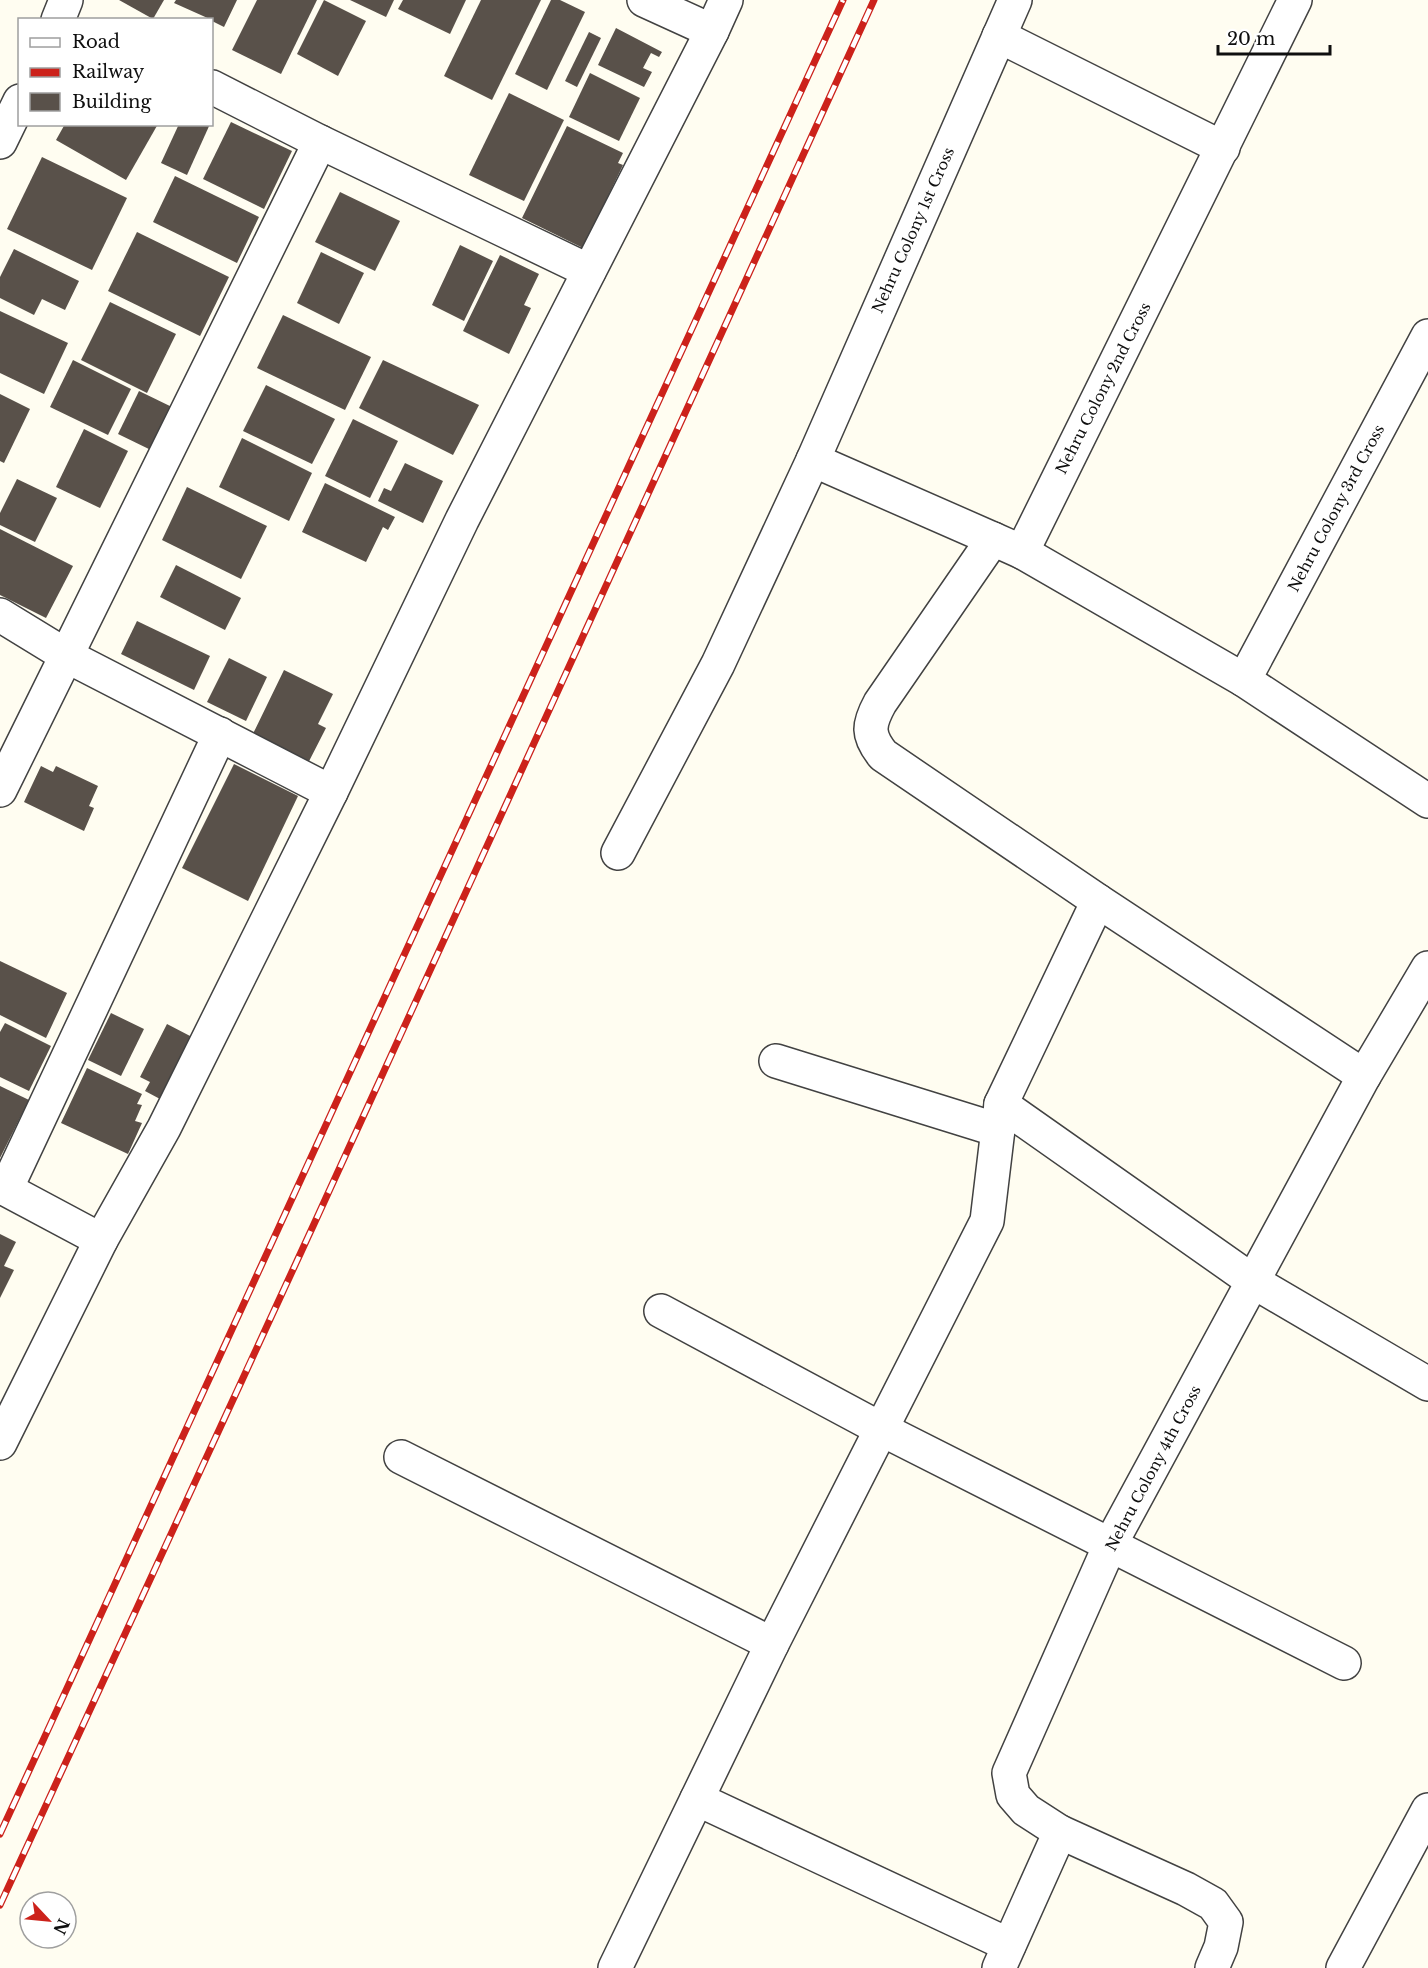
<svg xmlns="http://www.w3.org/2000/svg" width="1428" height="1968" font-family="'Libre Baskerville',serif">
	<rect width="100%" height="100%" fill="#fffdf1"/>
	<!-- building -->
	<g fill="#59514a">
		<polygon points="119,0 164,0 153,19"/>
		<polygon points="176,0 237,0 224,27 212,21 212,20 174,3"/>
		<polygon points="257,0 317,0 281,74 232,50"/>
		<polygon points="324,0 366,21 338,76 297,54"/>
		<polygon points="350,0 394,0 386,17"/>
		<polygon points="403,0 466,0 450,34 398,9"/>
		<polygon points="481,0 541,0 492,100 444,76"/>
		<polygon points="551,0 560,0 585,12 547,90 515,74"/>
		<polygon points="616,28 662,52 659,57 651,53 643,68 652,72 644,87 598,65"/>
		<polygon points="589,32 601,38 577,87 565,81"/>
		<polygon points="590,73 640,98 619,141 569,117"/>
		<polygon points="509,93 564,120 524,201 469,175"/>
		<polygon points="231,122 292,151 264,209 203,179"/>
		<polygon points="65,124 158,124 126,180 56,140"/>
		<polygon points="179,124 210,124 187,175 161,163"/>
		<polygon points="567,126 623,153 618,163 623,165 583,248 522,218"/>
		<polygon points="42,157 127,198 92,270 7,229"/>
		<polygon points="175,176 259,217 237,263 153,222"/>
		<polygon points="340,192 400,221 375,271 315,242"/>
		<polygon points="137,232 229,277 200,336 108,291"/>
		<polygon points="460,245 493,261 464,321 432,305"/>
		<polygon points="14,249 79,281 65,310 42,299 34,315 0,298 0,277"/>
		<polygon points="321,252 364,273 339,324 297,303"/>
		<polygon points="500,255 539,274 524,305 531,308 509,354 463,331"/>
		<polygon points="110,302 176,334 147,393 81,360"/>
		<polygon points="0,311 68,343 44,394 0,373"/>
		<polygon points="283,315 371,357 345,410 257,368"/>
		<polygon points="73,360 131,389 108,435 50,407"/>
		<polygon points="383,360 479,405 453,455 359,408"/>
		<polygon points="266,385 335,419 312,464 243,431"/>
		<polygon points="139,391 174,408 153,451 118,434"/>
		<polygon points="0,394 30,409 4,463 0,461"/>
		<polygon points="353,419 398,441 370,498 325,476"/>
		<polygon points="84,429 128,451 100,508 56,487"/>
		<polygon points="242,438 312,473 289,521 219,487"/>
		<polygon points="405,463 443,481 423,523 378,501 384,488 391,491"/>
		<polygon points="17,479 57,498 35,542 0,525 0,513"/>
		<polygon points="325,483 395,517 388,530 383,527 366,562 302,532"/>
		<polygon points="187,487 267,526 241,579 162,540"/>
		<polygon points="0,529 73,566 46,618 0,595"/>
		<polygon points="176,565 241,598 225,630 160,597"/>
		<polygon points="137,621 210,656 194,690 121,654"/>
		<polygon points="229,658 267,677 246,721 207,702"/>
		<polygon points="284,670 333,694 318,724 326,728 303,773 248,744"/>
		<polygon points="234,764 298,796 248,901 182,868"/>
		<polygon points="41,766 53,772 56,766 98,786 89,806 94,808 84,831 24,802"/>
		<polygon points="0,961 67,993 46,1038 0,1015"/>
		<polygon points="111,1013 144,1029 121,1076 88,1060"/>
		<polygon points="5,1023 51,1046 29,1091 0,1077 0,1032"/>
		<polygon points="167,1024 192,1037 160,1099 145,1091 150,1082 140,1077"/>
		<polygon points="87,1068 142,1094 137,1104 142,1105 135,1121 142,1123 128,1154 61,1123"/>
		<polygon points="0,1086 29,1100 0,1158"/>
		<polygon points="0,1234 16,1242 4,1266 14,1270 0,1298"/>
	</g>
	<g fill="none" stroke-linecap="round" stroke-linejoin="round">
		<!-- street casing -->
		<g stroke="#424242" stroke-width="36">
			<g id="street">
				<polyline points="644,0 712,31"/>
				<path d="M 1295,0 L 1022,552 L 993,539 L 880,703 C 868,725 867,735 883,755 L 1098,901 L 1364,1076"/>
				<polyline points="58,20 66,0"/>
				<polyline points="999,36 1223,148"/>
				<polyline points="212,87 320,142 589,271"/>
				<polyline points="0,142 20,101"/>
				<polyline points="813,460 993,539"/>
				<polyline points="1022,552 1244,680 1428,801"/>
				<polyline points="0,615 67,656 331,792"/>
				<polyline points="1244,680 1428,336"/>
				<polyline points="0,790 320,142"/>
				<polyline points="618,853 718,664 813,460 1015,0"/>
				<polyline points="776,1061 998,1130"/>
				<polyline points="1001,1104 1254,1282 1428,1384"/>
				<polyline points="0,1186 101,1240"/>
				<polyline points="6,1189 220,734"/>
				<polyline points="661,1311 881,1429 1344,1663"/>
				<polyline points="0,1443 101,1240 164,1128 331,792 462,520 712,31 726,0"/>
				<polyline points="401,1457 772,1644"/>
				<polyline points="697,1799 1009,1945"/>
				<polyline points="1060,1832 1186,1889 1213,1904 1226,1922 1221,1947 1212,1968"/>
				<polyline points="615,1968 772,1644 987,1221 1001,1104 1098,901"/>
				<polyline points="999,1968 1060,1832 1026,1810 1013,1795 1009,1773 1110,1545 1364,1076 1428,968"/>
				<polyline points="1343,1968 1428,1810"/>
			</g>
		</g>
		<!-- street -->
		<use href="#street" stroke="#fff" stroke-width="33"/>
		<!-- rail casing -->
		<g stroke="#cc221b" stroke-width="7">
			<g id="rail">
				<polyline points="0,1834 843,0"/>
				<polyline points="0,1905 314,1224 874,0"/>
			</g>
		</g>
		<!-- rail -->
		<use href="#rail" stroke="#fff" stroke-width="4.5" stroke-dasharray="14" stroke-linecap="butt"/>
	</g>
	<g text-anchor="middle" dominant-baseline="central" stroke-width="6" stroke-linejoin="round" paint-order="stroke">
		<!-- street labels -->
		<g font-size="15" fill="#0f0f0f" stroke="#fff">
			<text transform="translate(913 230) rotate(-66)">Nehru Colony 1st Cross</text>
			<text transform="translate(1103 388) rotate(-63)">Nehru Colony 2nd Cross</text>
			<text transform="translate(1336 508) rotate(-62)">Nehru Colony 3rd Cross</text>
			<text transform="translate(1153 1468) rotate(-62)">Nehru Colony 4th Cross</text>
		</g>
	</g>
	<!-- legend -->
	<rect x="18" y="18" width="195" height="108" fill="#ffffff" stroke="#9f9f9f" stroke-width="1.5"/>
	<rect x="30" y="38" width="30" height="9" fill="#ffffff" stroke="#9f9f9f" stroke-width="1.5"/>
	<text x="72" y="48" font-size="18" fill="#0f0f0f">Road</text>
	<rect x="30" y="68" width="30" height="9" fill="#cc221b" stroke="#9f9f9f" stroke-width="1.5"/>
	<text x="72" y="78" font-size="18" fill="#0f0f0f">Railway</text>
	<rect x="30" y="93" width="30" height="18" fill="#59514a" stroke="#9f9f9f" stroke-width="1.5"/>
	<text x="72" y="108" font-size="18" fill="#0f0f0f">Building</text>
	<!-- north arrow -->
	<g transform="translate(48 1920) rotate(116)"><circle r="28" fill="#ffffff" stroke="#9f9f9f" stroke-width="1.5"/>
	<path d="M0-4.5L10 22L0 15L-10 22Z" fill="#cc221b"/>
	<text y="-9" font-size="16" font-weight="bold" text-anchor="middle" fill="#0f0f0f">N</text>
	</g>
	<!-- scale -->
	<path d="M1218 45v9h112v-9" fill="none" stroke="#0f0f0f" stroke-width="3"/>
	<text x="1227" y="45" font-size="18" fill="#0f0f0f" stroke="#ffffff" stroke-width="4.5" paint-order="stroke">20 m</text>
</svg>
